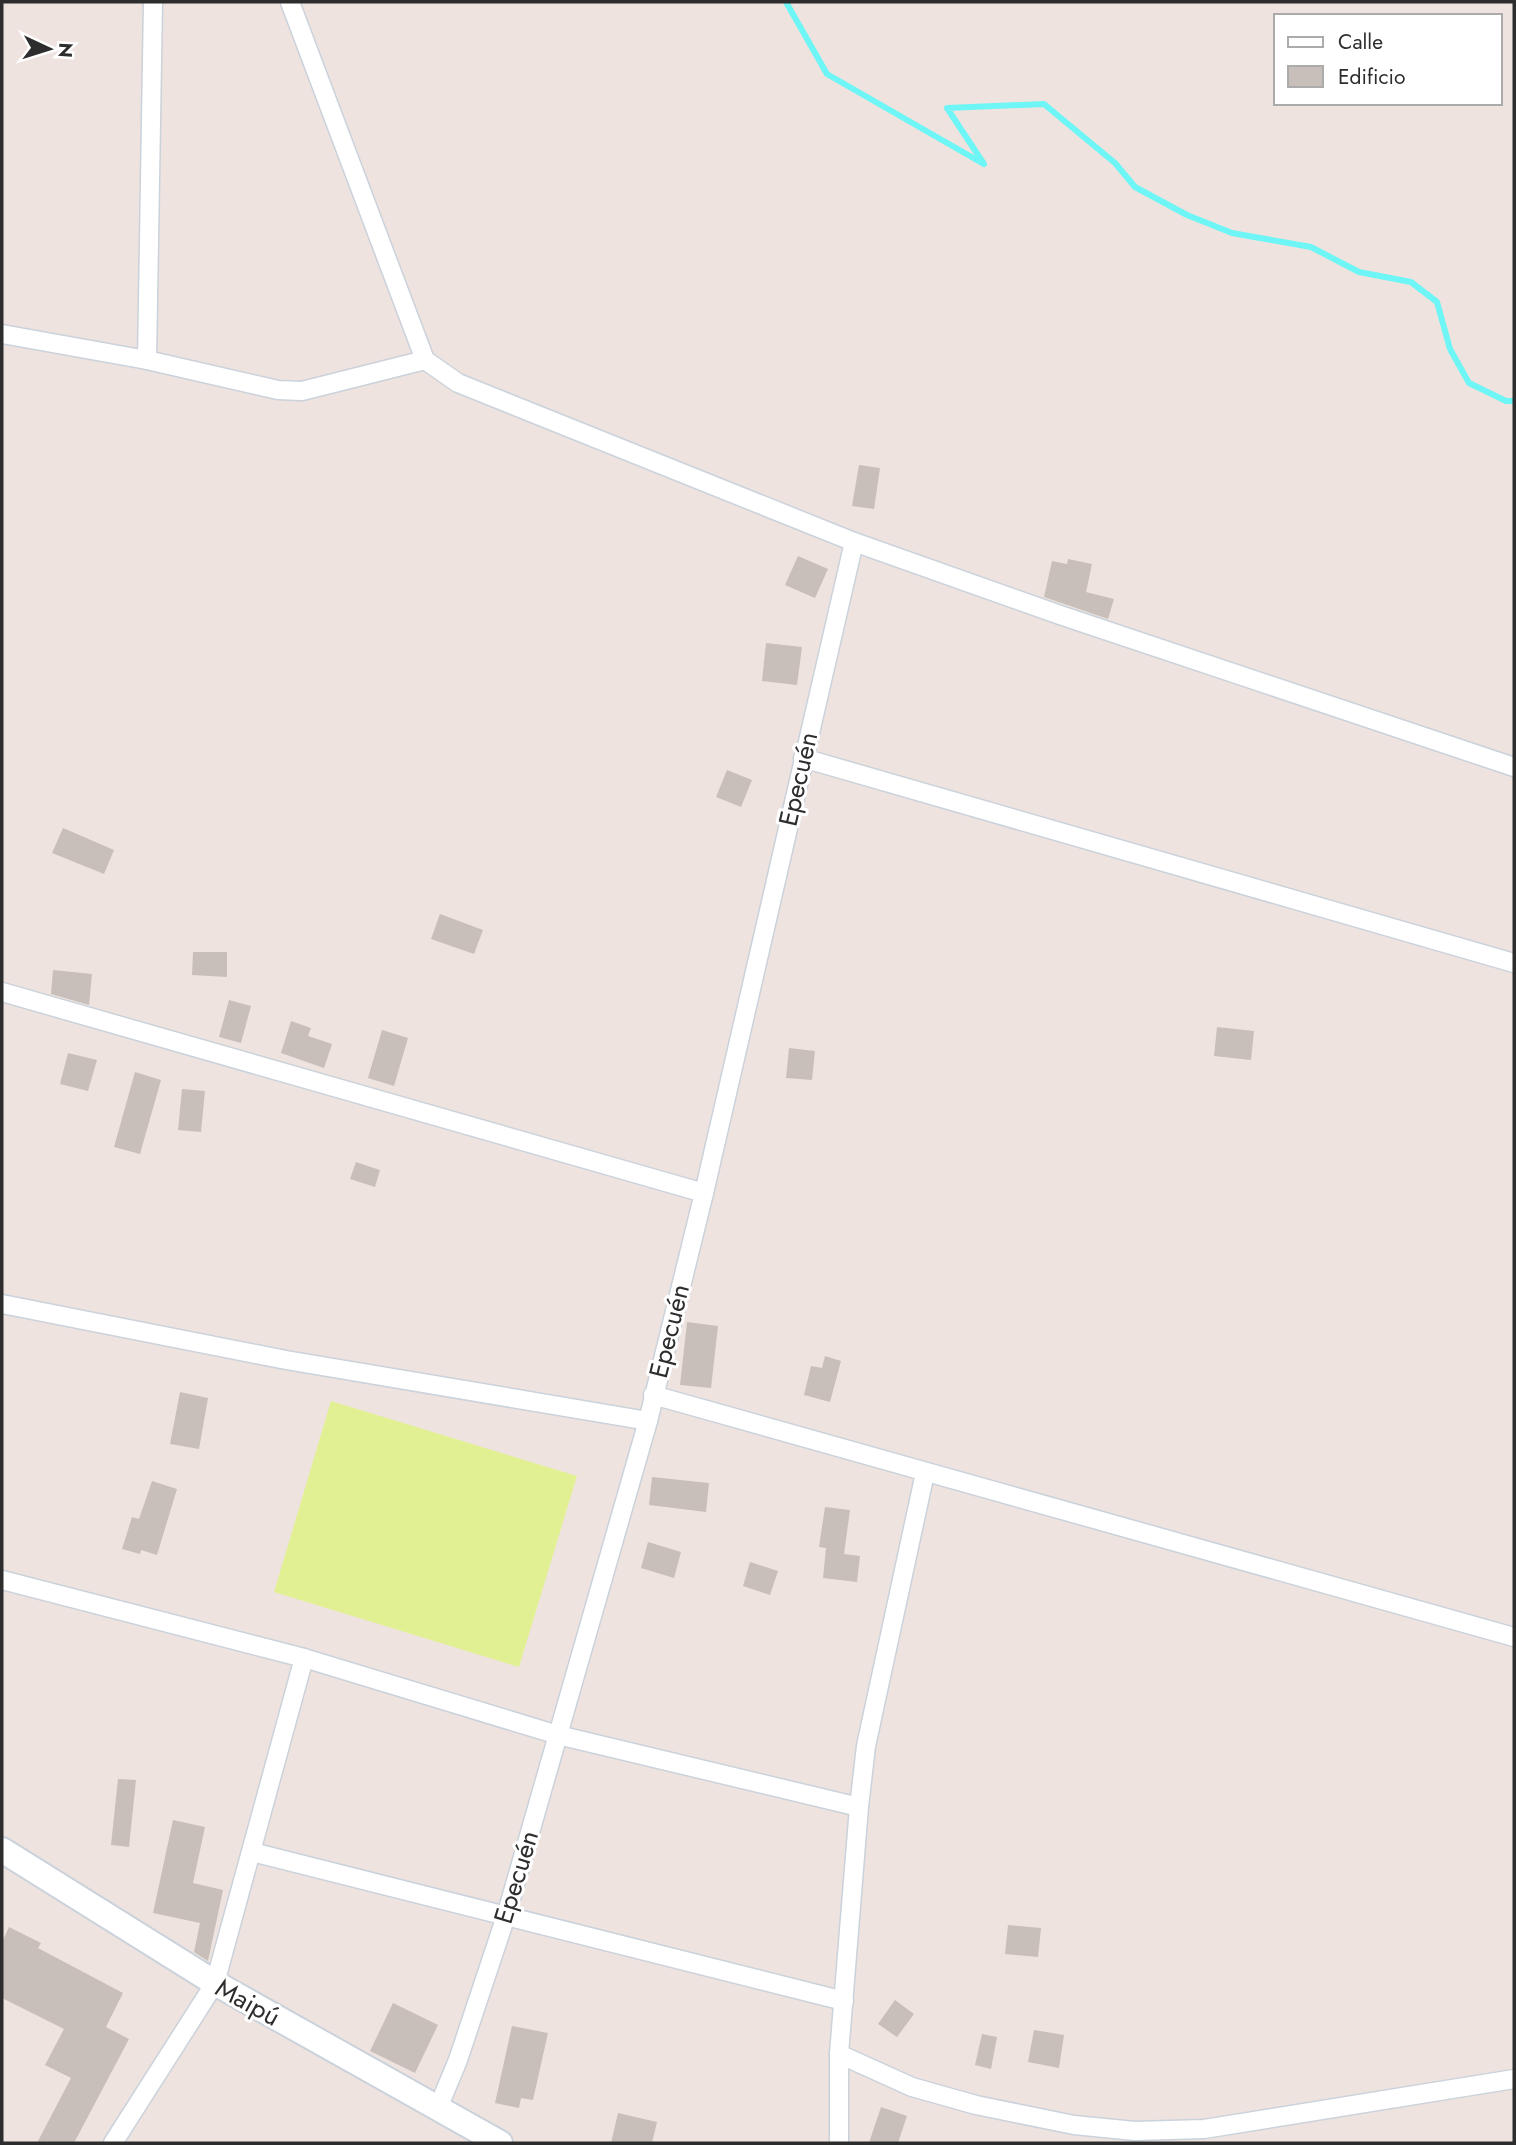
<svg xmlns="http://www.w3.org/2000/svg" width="1516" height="2145" font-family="Jost,sans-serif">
	<rect width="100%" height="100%" fill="#efe3df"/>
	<!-- pitch -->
	<polygon fill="#e2f094" points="331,1401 577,1476 519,1667 274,1592"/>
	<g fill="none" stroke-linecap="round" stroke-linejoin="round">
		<!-- stream -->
		<g stroke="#6df6f5" stroke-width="6">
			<polyline points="786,2 827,74 982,163"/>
			<polyline points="984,164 947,108 1044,104 1115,163 1135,187 1187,215 1232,233 1311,247 1359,272 1411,282 1437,302 1450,349 1469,383 1506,401 1514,401"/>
		</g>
	</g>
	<!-- building -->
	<g fill="#c8bfba">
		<polygon points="859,465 880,468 874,509 852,506"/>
		<polygon points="798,556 828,569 815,598 785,585"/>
		<polygon points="1068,559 1092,564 1086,592 1114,599 1108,619 1044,597 1052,561 1067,564"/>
		<polygon points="766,643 802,647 797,685 762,681"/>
		<polygon points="727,770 752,780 741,807 716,797"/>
		<polygon points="63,828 114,850 104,874 52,853"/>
		<polygon points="440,914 483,930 474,954 431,939"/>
		<polygon points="193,952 227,952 227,977 192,975"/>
		<polygon points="53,970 92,974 89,1005 51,994"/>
		<polygon points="229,1000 251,1006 241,1043 219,1037"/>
		<polygon points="291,1021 311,1028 308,1036 332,1044 324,1068 281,1053"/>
		<polygon points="1217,1027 1254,1031 1251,1060 1214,1056"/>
		<polygon points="382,1030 408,1038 394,1086 368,1078"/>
		<polygon points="789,1048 815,1051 812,1080 786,1078"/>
		<polygon points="68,1053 97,1060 88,1091 60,1084"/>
		<polygon points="135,1072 161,1080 140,1154 114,1147"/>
		<polygon points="182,1089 205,1091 201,1132 178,1130"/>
		<polygon points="356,1162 380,1170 375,1187 350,1179"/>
		<polygon points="687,1322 718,1326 711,1388 680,1385"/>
		<polygon points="825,1356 841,1361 830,1402 804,1395 811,1366 822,1368"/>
		<polygon points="180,1392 208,1398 199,1449 170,1444"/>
		<polygon points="652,1477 709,1483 706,1512 649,1505"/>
		<polygon points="152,1481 177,1489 157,1555 141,1550 140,1554 122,1549 132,1517 139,1519"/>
		<polygon points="825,1507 850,1510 844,1554 860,1556 857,1582 823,1578 826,1548 819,1547"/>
		<polygon points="648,1542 681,1552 674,1578 641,1568"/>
		<polygon points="750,1562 778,1571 770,1595 743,1586"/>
		<polygon points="118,1779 136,1780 129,1847 111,1845"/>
		<polygon points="173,1820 205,1827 193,1883 223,1890 208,1961 194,1952 200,1923 153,1913"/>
		<polygon points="1008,1925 1041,1928 1038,1957 1005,1954"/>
		<polygon points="9,1927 41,1943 38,1948 123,1993 106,2027 129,2039 74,2143 37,2143 71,2078 45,2065 64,2029 2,1998 2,1942"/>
		<polygon points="895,2000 914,2014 897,2037 878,2024"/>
		<polygon points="393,2003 438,2025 415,2073 370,2051"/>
		<polygon points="512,2026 548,2033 533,2100 521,2098 519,2108 495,2103"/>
		<polygon points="1034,2030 1064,2035 1059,2068 1028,2062"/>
		<polygon points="982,2034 997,2037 991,2069 975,2065"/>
		<polygon points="881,2107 907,2116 898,2143 869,2143"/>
		<polygon points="618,2113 657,2122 652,2143 611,2143"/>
	</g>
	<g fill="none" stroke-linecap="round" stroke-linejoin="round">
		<!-- minor casing -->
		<g stroke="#cad2db" stroke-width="21">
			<g id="minor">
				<polyline points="290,2 425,360 458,383 854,542 1060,615 1514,767"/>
				<polyline points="2,334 147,360 278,390 302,391 425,360"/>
				<polyline points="147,360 153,2"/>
				<polyline points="803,758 1514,963"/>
				<polyline points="2,992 704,1193"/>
				<polyline points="2,1304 286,1360 648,1421"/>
				<polyline points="653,1395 1514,1637"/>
				<polyline points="2,1580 304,1658 558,1735 859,1807"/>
				<polyline points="252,1852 844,2001"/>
				<polyline points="839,2054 912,2087 976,2105 1074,2125 1135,2131 1204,2129 1514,2079"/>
				<polyline points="438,2108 458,2060 506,1916 648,1421 704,1193 854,542"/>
				<polyline points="113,2143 215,1983 304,1658"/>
				<polyline points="839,2143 839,2054 859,1807 866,1746 925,1473"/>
			</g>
		</g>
		<!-- secondary casing -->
		<g stroke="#cad2db" stroke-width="28">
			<polyline id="secondary" points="2,1850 215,1983 500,2143"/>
		</g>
		<!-- minor -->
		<use href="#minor" stroke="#fff" stroke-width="18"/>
		<!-- secondary -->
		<use href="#secondary" stroke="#fff" stroke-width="24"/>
	</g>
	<g text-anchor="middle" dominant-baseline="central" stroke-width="6" stroke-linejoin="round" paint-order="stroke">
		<!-- street labels -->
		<g font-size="26" fill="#2d2d2d" stroke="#fff">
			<text transform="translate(798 779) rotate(-77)">Epecuén</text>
			<text transform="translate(669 1331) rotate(-76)">Epecuén</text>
			<text transform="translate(516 1877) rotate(-73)">Epecuén</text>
			<text transform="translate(248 2002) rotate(29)">Maipú</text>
		</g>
	</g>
	<!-- border -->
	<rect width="1516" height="2145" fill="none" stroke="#2d2d2d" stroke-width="7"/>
	<!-- legend -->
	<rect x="1274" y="14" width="228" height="91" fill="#ffffff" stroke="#ababab" stroke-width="2"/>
	<rect x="1288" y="37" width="35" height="10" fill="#ffffff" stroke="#ababab" stroke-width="2"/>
	<text x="1338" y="49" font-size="21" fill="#2d2d2d">Calle</text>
	<rect x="1288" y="66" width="35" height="21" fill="#c8bfba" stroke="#ababab" stroke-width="2"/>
	<text x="1338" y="84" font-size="21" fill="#2d2d2d">Edificio</text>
	<!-- north arrow -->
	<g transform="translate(49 49) rotate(94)" stroke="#ffffff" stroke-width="5" paint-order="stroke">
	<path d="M0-5L12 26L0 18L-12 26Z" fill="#2d2d2d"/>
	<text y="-10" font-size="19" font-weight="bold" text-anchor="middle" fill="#2d2d2d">N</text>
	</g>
</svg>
